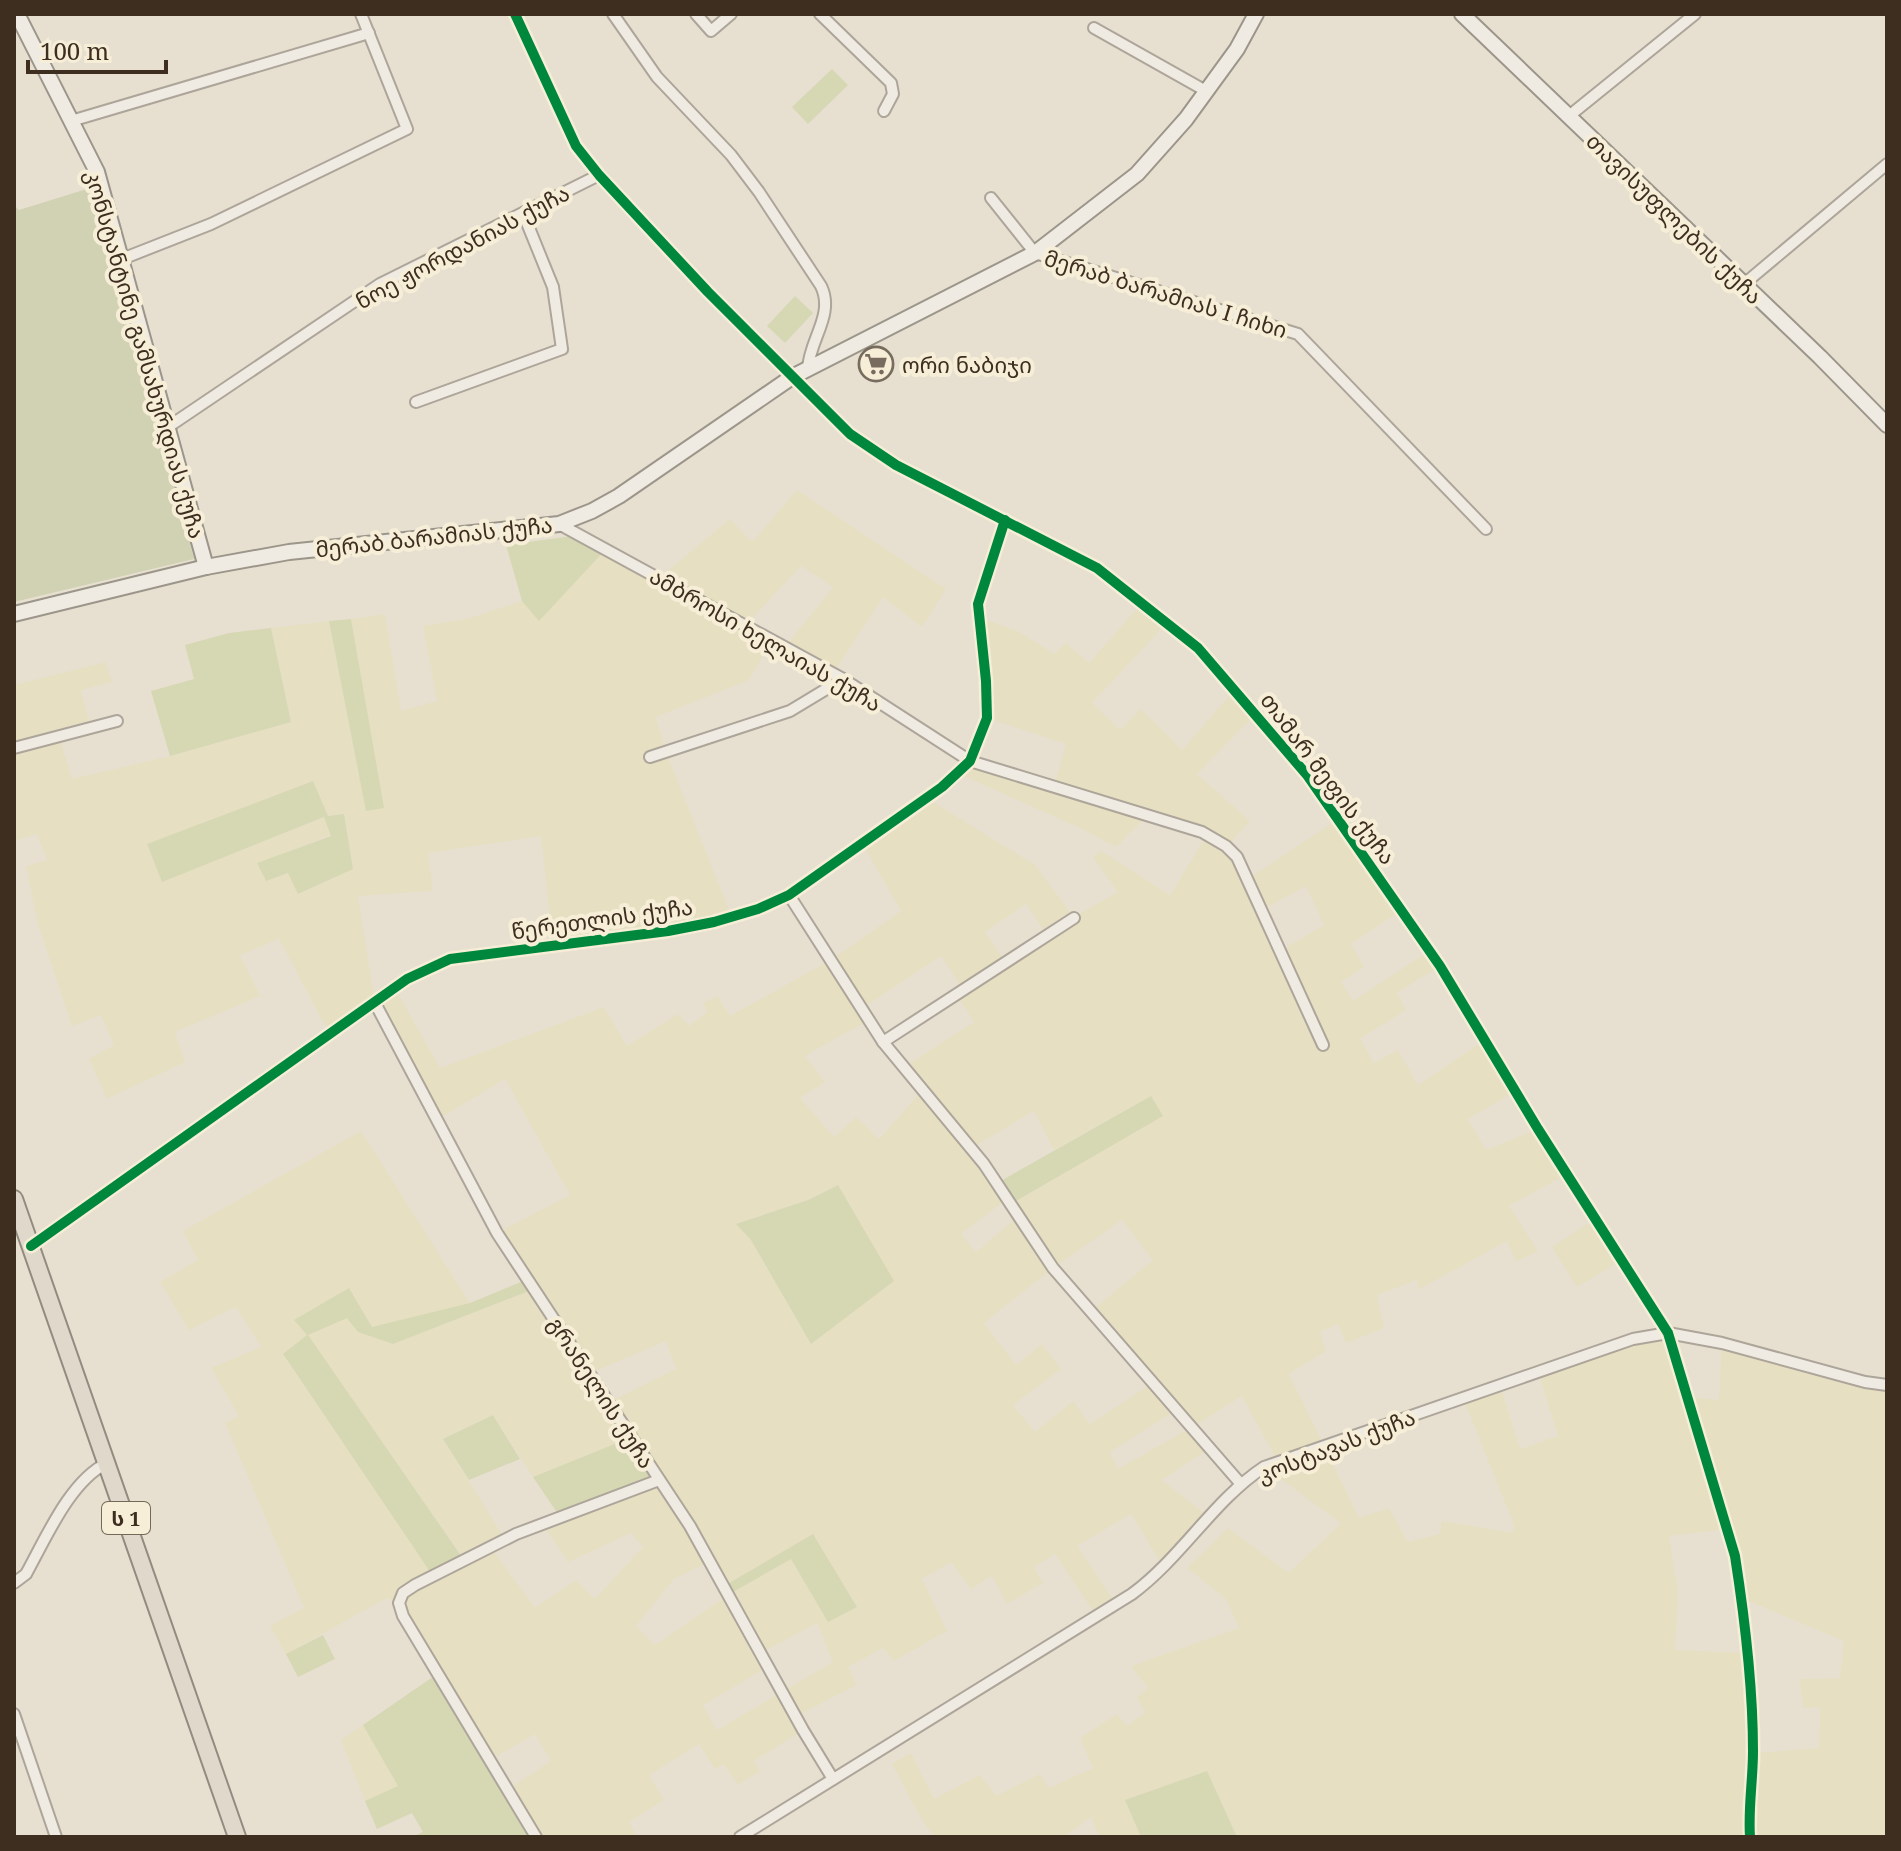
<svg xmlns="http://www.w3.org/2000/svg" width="1901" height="1851" font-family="'Noto Serif','Noto Sans Georgian',serif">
	<rect width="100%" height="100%" fill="#e7e0d1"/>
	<!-- farmland -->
	<g fill="#e6dfc2" fill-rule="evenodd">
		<path d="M 797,490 L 946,589 L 922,627 L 883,597 L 833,674 L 785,647 L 833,587 L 801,566 L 746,625 L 772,641 L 749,680 L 656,717 L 666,752 L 732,917 L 668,931 L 553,946 L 541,836 L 428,853 L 433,891 L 358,896 L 375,1002 L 395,988 L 440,1068 L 604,1007 L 627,1046 L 678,1014 L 689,1026 L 707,1012 L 703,1003 L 717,996 L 730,1016 L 831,960 L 901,911 L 862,843 L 927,798 L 1035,865 L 1074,917 L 1118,892 L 1093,857 L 1101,851 L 1170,895 L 1207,835 L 1202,832 L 1148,815 L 1116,847 L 1082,829 L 957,773 L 970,761 L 1054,786 L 1066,744 L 987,718 L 986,681 L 978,617 L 1020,632 L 1054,654 L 1066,643 L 1089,663 L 1142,603 L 1167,623 L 1092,703 L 1120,730 L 1141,709 L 1182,750 L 1235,689 L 1257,713 L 1197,774 L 1250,821 L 1227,846 L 1237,857 L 1247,880 L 1338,819 L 1402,910 L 1351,944 L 1364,967 L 1341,982 L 1353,1001 L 1429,951 L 1440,966 L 1397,993 L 1406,1010 L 1360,1039 L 1374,1063 L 1398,1050 L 1418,1085 L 1486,1039 L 1516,1091 L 1468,1119 L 1486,1150 L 1538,1129 L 1567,1174 L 1509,1206 L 1538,1251 L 1516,1262 L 1507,1241 L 1418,1290 L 1417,1280 L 1377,1295 L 1384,1328 L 1346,1343 L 1338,1324 L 1320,1332 L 1326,1351 L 1289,1374 L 1359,1518 L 1389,1508 L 1408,1542 L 1440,1534 L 1442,1521 L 1513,1533 L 1514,1525 L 1463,1398 L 1500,1385 L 1520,1449 L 1558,1436 L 1538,1372 L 1633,1339 L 1668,1333 L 1688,1397 L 1719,1400 L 1722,1343 L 1865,1382 L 1887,1385 L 1887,1837 L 1237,1837 L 1207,1771 L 1125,1800 L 1141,1837 L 1099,1837 L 1091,1817 L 1064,1837 L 934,1837 L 919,1815 L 892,1764 L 911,1753 L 934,1799 L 980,1775 L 996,1796 L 1040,1774 L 1049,1788 L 1093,1768 L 1080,1738 L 1117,1714 L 1127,1726 L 1145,1713 L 1137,1697 L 1148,1688 L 1131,1666 L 1239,1628 L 1226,1599 L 1187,1568 L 1228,1528 L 1289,1573 L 1341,1523 L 1264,1467 L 1278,1462 L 1242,1396 L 1191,1428 L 1209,1449 L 1162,1480 L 1209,1517 L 1164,1568 L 1131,1514 L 1077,1546 L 1116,1604 L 1097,1617 L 1055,1554 L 1034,1567 L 1043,1583 L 1007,1604 L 992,1576 L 971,1589 L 951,1562 L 922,1579 L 947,1631 L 894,1661 L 883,1648 L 848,1667 L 857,1685 L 796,1716 L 803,1730 L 754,1761 L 760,1771 L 738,1785 L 724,1764 L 715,1769 L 699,1744 L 649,1775 L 664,1800 L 629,1822 L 638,1837 L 536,1837 L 507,1790 L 551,1761 L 535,1734 L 489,1761 L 403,1616 L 399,1603 L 387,1598 L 286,1654 L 270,1626 L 304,1608 L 225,1423 L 239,1416 L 211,1368 L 261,1347 L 236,1307 L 189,1330 L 160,1282 L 198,1260 L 183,1231 L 361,1131 L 470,1303 L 372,1328 L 349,1288 L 295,1320 L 308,1335 L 347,1317 L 358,1332 L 393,1344 L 534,1289 L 497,1233 L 570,1195 L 505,1079 L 437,1120 L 376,1004 L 330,1035 L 279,939 L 240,955 L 260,996 L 175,1032 L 185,1062 L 107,1099 L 89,1059 L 114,1045 L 101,1015 L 72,1026 L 38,924 L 26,866 L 47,860 L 37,834 L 14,841 L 14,753 L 19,752 L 14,734 L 14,685 L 106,662 L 112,682 L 81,690 L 89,721 L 57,729 L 72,779 L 170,756 L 291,722 L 271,628 L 329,621 L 366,810 L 383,808 L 351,619 L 385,614 L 401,711 L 437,701 L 423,626 L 470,618 L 522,601 L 539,620 L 606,549 L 659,578 L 730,519 L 752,542 ZM 313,781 L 328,816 L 344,814 L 353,869 L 299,894 L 289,873 L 266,881 L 258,863 L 331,835 L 325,817 L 162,881 L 147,845 ZM 1306,886 L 1324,925 L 1280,951 L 1261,911 ZM 1026,904 L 1047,935 L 1006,962 L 985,932 ZM 941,956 L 963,989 L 956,994 L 974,1022 L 904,1067 L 923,1090 L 879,1139 L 856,1117 L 834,1137 L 800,1098 L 825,1082 L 805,1056 L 869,1020 L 863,1008 ZM 1151,1096 L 1162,1116 L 1011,1204 L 1018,1216 L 976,1252 L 961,1234 L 1007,1199 L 972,1148 L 1034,1111 L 1054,1150 ZM 838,1185 L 893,1281 L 811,1344 L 751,1240 L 736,1224 L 808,1200 ZM 1122,1220 L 1153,1260 L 1090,1312 L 1151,1384 L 1090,1424 L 1073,1401 L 1035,1432 L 1013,1405 L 1061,1369 L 1042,1344 L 1016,1365 L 984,1323 L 1053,1268 ZM 307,1336 L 464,1559 L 464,1560 L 433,1575 L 283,1355 ZM 666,1341 L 676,1369 L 609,1402 L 591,1373 ZM 1175,1411 L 1190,1428 L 1118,1469 L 1110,1452 ZM 493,1415 L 533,1477 L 632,1437 L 659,1479 L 542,1524 L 568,1562 L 631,1533 L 643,1547 L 595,1599 L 576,1580 L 535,1608 L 491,1547 L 505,1539 L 443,1439 ZM 1727,1529 L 1735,1556 L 1741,1598 L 1844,1641 L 1840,1678 L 1800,1679 L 1803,1708 L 1820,1707 L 1819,1748 L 1753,1753 L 1748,1653 L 1675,1650 L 1678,1591 L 1669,1536 ZM 813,1535 L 857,1606 L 828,1621 L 791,1559 L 728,1595 L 655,1645 L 636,1626 L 674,1579 L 709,1562 L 724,1586 ZM 817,1623 L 833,1662 L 717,1730 L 703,1705 L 768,1667 L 761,1653 Z"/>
		<polygon points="1595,1219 1622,1260 1577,1287 1552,1247"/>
		<polygon points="363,1725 399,1787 365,1801 341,1740"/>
	</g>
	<!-- green -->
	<g fill="#d6d7b3">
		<polygon points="832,69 848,85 808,124 792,107"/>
		<polygon points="795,296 813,313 785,343 767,326"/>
		<polygon points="580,535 606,549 539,621 522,601 506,545"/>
		<polygon points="351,619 384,808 366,811 329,621"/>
		<polygon points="271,628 291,722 170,756 151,691 194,679 185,645 229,633"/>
		<polygon points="313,781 328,816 344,814 353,869 298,894 288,873 266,881 257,863 331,836 324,817 162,882 147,844"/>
		<polygon points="1151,1096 1163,1116 1011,1204 997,1183"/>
		<polygon points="838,1185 894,1281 811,1344 751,1240 736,1224 808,1200"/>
		<polygon points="528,1279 534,1289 393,1344 358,1332 347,1318 308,1335 464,1560 433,1576 283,1354 307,1335 294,1320 349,1288 372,1327 470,1303"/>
		<polygon points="493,1415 520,1459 469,1480 443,1439"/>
		<polygon points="632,1437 659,1480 560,1517 533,1477"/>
		<polygon points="813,1534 857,1607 828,1622 791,1559 728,1595 724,1586"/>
		<polygon points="323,1635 335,1659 298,1677 286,1654"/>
		<polygon points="437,1674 536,1837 411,1837 423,1832 412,1813 377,1829 365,1801 398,1786 363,1725"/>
		<polygon points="1207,1771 1237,1837 1141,1837 1125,1800"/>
	</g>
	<!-- cemetery -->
	<polygon fill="#d1d1b3" points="90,188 117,261 194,559 14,602 14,205 19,210"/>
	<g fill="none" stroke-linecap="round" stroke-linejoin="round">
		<!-- minor casing -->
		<g stroke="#ada599" stroke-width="14">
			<g id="minor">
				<path d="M 515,14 L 576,146 L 599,175 L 708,292 L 850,434 L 896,465 L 1097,568 L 1198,648 L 1307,775 L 1440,966 L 1538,1129 L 1668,1333 L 1735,1556 C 1745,1620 1753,1686 1753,1751 C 1753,1780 1748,1808 1750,1837"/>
				<path d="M 613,14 L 657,77 L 731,155 L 759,192 L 821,286 C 835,315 809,340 808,369"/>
				<polyline points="696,14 711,31 731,14"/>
				<polyline points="820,14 891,83 893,94 884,111"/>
				<polyline points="1094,28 1206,91"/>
				<polyline points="1569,116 1695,14"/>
				<polyline points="71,121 369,33"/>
				<polyline points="991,198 1035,253 1298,334 1486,529"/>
				<polyline points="122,259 211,224 407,129 361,14"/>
				<polyline points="1744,284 1887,164"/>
				<polyline points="416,402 562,349 553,287 523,213"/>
				<polyline points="168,427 380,284 599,175"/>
				<polyline points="559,524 843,679 970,761 1202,832 1226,846 1237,857 1323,1045"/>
				<polyline points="14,748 117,721"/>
				<polyline points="650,757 790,711 843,679"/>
				<polyline points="789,895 883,1042 984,1164 1053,1268 1240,1483"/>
				<polyline points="375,1003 497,1233 690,1526 803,1730 833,1779"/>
				<polyline points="883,1042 1074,918"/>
				<polyline points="31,1246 407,979 450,959 668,931 714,922 758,909 789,895 942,787 970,761 987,718 986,681 978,604 1005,520"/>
				<path d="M 14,1583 L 26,1574 C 46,1538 70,1481 107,1463"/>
				<polyline points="14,1714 56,1837"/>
				<polyline points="536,1837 403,1616 399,1603 403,1593 415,1585 516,1534 659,1480"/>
				<path d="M 740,1837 L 1132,1594 C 1182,1557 1213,1501 1264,1467 L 1633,1339 L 1668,1333 L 1722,1343 L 1865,1382 L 1887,1385"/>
			</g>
		</g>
		<!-- secondary casing -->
		<g stroke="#9c958a" stroke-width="18">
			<g id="secondary">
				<polyline points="17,14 97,172 206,567"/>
				<polyline points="1462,14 1820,357 1887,425"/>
				<polyline points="14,614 206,567 289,552 559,524 592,511 619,496 792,377 1035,253 1137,174 1186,119 1237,49 1256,14"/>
			</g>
		</g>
		<!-- trunk casing -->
		<g stroke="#928b80" stroke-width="20">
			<polyline id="trunk" points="14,1199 237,1837"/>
		</g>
		<!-- minor -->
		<use href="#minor" stroke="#efebe3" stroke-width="10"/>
		<!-- secondary -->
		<use href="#secondary" stroke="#efebe3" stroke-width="14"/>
		<!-- trunk -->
		<use href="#trunk" stroke="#e0d9cb" stroke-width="16"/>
		<!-- cycleway casing -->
		<g stroke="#f7eed8" stroke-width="15">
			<g id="cycleway">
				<path d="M 515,14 L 576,146 L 599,175 L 708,292 L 850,434 L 896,465 L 1097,568 L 1198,648 L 1307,775 L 1440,966 L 1538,1129 L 1668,1333 L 1735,1556 C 1745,1620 1753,1686 1753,1751 C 1753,1780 1748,1808 1750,1837"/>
				<polyline points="31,1246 407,979 450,959 668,931 714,922 758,909 789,895 942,787 970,761 987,718 986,681 978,604 1005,520"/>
			</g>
		</g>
		<!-- cycleway -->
		<use href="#cycleway" stroke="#00873e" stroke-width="10"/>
	</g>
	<!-- icons -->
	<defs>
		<g id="supermarket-ring" transform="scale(1.8)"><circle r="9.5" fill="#f7eed8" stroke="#786c5e" stroke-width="1.5"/><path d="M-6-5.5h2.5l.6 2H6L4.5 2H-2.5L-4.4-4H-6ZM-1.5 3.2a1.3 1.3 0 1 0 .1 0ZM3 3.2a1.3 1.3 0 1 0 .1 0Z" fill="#786c5e"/></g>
	</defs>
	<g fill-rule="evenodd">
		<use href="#supermarket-ring" x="876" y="364"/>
	</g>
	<g text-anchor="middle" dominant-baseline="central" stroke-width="8" stroke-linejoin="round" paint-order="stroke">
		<!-- shield labels -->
		<rect fill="#f7eed8" stroke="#756857" stroke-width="2" x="102" y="1502" width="48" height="32" rx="6"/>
		<g font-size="20" font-weight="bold" fill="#3d2e20">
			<text x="126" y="1518">ს 1</text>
		</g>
		<!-- street labels -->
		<g font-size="22" fill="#3d2e20" stroke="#f7eed8">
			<text transform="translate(1675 218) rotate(44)">თავისუფლების ქუჩა</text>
			<text transform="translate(462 246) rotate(-28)">ნოე ჟორდანიას ქუჩა</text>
			<text transform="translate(1166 293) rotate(17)">მერაბ ბარამიას I ჩიხი</text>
			<text transform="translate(146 354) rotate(74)">კონსტანტინე გამსახურდიას ქუჩა</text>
			<text transform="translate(434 536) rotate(-6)">მერაბ ბარამიას ქუჩა</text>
			<text transform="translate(766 639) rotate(30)">ამბროსი ხელაიას ქუჩა</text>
			<text transform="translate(1329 778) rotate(53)">თამარ მეფის ქუჩა</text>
			<text transform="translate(602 918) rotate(-8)">წერეთლის ქუჩა</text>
			<text transform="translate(602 1392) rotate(57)">გრანელის ქუჩა</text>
			<text transform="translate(1336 1445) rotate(-21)">კოსტავას ქუჩა</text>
		</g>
		<!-- poi labels -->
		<g font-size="22" fill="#3d2e20" stroke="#f7eed8" text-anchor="start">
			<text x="902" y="364">ორი ნაბიჯი</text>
		</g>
	</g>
	<!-- border -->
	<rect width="1901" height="1851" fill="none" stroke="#3d2e20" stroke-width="32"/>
	<!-- scale -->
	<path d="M28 60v12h138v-12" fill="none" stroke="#3d2e20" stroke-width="4"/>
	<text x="40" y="60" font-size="24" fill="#3d2e20" stroke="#f7eed8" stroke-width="6" paint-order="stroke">100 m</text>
</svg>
